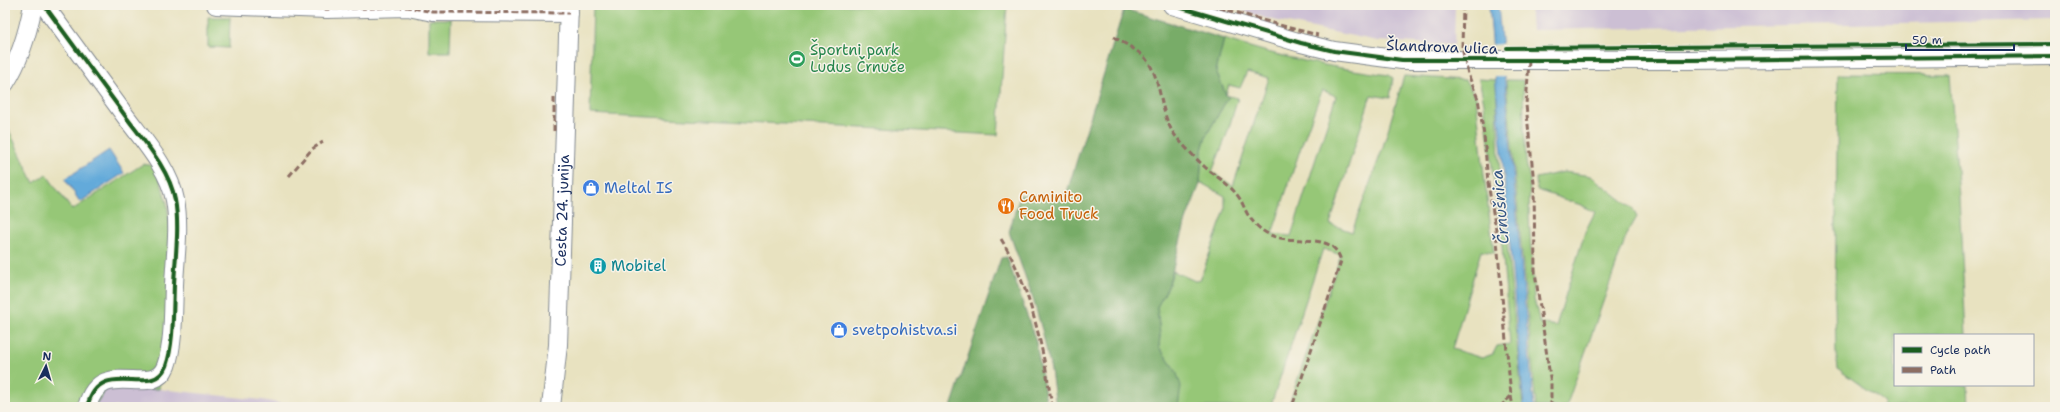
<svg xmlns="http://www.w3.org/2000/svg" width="2060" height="412" font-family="'Shantell Sans',sans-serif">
	<rect width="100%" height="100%" fill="#f7f3e8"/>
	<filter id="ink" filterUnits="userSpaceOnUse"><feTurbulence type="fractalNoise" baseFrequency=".025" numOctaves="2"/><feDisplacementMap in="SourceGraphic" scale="8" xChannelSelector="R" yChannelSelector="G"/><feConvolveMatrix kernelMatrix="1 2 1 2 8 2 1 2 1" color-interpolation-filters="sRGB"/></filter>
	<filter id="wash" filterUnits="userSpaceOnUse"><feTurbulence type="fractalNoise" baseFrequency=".012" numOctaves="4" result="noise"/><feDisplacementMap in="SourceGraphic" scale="16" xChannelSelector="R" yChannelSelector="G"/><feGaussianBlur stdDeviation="0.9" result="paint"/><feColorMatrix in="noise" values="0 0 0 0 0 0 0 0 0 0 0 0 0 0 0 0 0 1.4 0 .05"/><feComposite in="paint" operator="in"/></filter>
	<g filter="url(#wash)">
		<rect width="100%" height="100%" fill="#e8e2c0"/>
		<!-- industrial -->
		<g fill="#ccbfd4">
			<polygon points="1225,5 1455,5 1454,45 1378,41 1268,19"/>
			<polygon points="1530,5 2055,5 2055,20 1532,30"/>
			<polygon points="107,387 159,389 262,400 299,407 94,407"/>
		</g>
		<!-- green -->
		<g fill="#96c777" stroke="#587b6a" fill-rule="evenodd">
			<polygon points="593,5 1007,5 998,135 590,114"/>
			<polygon points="208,17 230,17 229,48 208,47"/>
			<polygon points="429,19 451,19 450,52 429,52"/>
			<path d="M 1224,39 C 1278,57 1332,68 1389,75 L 1393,78 L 1390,98 L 1371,95 L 1330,224 L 1352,232 L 1382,150 L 1404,76 L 1465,80 L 1476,97 L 1484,175 L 1494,253 L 1481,251 L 1452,349 L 1482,358 L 1493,354 L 1497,346 L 1510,344 L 1502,246 L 1484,103 L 1479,79 L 1496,80 L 1499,160 L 1523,407 L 1288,407 L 1341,255 L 1323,249 L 1272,402 L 1278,407 L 1178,407 L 1180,386 L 1176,371 L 1159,347 L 1160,335 L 1157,307 L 1168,287 L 1173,271 L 1195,281 L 1200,280 L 1225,210 L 1225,196 L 1203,184 L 1200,184 L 1202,150 L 1206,136 L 1229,96 L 1238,98 L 1226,137 L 1212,172 L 1233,186 L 1269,78 L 1247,72 L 1240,88 L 1229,85 L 1226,95 L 1216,71 ZM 1322,90 L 1336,96 L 1291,236 L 1272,234 L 1302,144 Z"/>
			<polygon points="1838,74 1950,75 1959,197 1966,335 1895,335 1895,385 1968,385 1969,407 1882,407 1884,402 1838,369 1836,354 1835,301"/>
			<polygon points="1506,80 1523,80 1524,127 1526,162 1530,180 1529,217 1534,299 1540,323 1556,326 1585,232 1595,212 1581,205 1537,190 1536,178 1564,172 1591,176 1632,208 1637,217 1627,234 1566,407 1536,407"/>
			<polygon points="5,122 34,183 46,174 72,210 143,164 156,166 167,203 170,227 167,329 159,389 107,387 94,407 5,407"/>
		</g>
		<!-- forest -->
		<g fill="#78ac68" stroke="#4a6e63">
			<polygon points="1124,9 1224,39 1216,71 1226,95 1229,96 1206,136 1202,150 1200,184 1186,220 1168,287 1157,307 1160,335 1159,347 1176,371 1181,386 1178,407 1056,407 1051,370 1042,330 1032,295 1009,232 1020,195 1066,195"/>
			<polygon points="1007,257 1036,342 1047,407 951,407 1001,258"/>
		</g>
		<!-- water -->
		<g fill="#64aada" stroke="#406c9c">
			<polygon points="1489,5 1498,5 1534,407 1524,407"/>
			<polygon points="109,150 124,173 80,202 65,179"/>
		</g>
		<!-- pier -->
		<polygon fill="#e8e2c0" points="1503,44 1506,77 1493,77 1490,45"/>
	</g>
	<g filter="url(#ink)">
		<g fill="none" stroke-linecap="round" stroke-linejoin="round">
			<!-- minor casing -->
			<g stroke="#82888f" stroke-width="20">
				<g id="minor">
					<path d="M 44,5 C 70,40 95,75 121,110 C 140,137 169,167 175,200 C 180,227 175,258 174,285 C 173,309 174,344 166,366 C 152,401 101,354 87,407"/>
					<polyline points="216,5 327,9 408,7 433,12 569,13"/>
					<polyline points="1172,5 1301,43 1334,51 1402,60 1690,60 2055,56"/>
					<path d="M 5,83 C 20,60 28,32 33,5"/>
					<path id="s1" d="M 551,407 L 558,345 L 569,5"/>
				</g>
			</g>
			<!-- minor -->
			<use href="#minor" stroke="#fff" stroke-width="18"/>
			<!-- quiet -->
			<g stroke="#8d6e63" stroke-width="3" stroke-dasharray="6 3" stroke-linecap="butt">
				<polyline points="216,5 327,9 408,7 433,12 569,13"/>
				<polyline points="1211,5 1290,28 1318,35"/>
				<polyline points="1463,5 1462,48 1468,74 1478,99 1484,135 1488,183 1496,230 1511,396 1500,407"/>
				<path d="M 1114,37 C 1123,43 1134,48 1142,55 C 1164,75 1157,114 1177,138 C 1186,148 1196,159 1206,168 C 1218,178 1231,185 1240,199 C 1243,204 1245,210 1248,215 C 1254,224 1262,232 1273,236 C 1295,245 1334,231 1341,261 L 1292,407"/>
				<polyline points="1529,61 1526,105 1534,183 1535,272 1551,384 1551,407"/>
				<polyline points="554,98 554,131"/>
				<polyline points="289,176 312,149 323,142"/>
				<path d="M 1001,239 C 1031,287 1044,352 1052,407"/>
				<polyline points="1511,396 1513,407"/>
			</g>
			<!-- cycleway casing -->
			<g stroke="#f7f3e8" stroke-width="6">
				<g id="cycleway">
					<path d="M 44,5 C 70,40 95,75 121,110 C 140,137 169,167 175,200 C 180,227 175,258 174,285 C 173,309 174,344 166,366 C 152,401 101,354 87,407"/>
					<polyline points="1172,5 1301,43 1334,51 1402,60 1690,60 2055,56"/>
					<polyline points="1507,48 2055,44"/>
				</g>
			</g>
			<!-- cycleway -->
			<use href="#cycleway" stroke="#1b5e20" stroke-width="4"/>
		</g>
	</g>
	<!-- icons -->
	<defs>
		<g id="stadium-disc" transform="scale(0.9)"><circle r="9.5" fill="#2e9e5b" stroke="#f7f3e8"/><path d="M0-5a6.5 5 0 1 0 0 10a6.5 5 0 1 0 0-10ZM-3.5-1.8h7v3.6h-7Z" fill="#fff"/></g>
		<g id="shop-disc" transform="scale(0.9)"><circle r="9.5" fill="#3f7fe0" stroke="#f7f3e8"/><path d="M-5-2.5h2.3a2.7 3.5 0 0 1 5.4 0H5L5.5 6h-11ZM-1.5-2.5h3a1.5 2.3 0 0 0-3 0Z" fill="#fff"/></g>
		<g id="restaurant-disc" transform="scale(0.9)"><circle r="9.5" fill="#e8710a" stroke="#f7f3e8"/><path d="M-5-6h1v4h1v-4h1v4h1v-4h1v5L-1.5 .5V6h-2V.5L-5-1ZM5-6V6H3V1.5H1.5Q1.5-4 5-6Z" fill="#fff"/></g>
		<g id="building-disc" transform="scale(0.9)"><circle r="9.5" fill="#0f9aa8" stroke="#f7f3e8"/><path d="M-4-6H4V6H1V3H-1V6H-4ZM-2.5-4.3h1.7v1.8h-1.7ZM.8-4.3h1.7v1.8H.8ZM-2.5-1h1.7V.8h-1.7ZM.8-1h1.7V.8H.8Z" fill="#fff"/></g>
	</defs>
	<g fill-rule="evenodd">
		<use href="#stadium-disc" x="797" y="59"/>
		<use href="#shop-disc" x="591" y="188"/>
		<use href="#restaurant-disc" x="1006" y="206"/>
		<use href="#building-disc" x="598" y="266"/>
		<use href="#shop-disc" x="839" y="330"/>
	</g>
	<g text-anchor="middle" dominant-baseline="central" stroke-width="3" stroke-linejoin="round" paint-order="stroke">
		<!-- street labels -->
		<g font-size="15" fill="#1b2f5e" stroke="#f7f3e8">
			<text transform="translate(1442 47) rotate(2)">Šlandrova ulica</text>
			<text stroke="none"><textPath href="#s1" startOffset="197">Cesta 24. junija</textPath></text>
		</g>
		<!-- leisure labels -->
		<g font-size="15" fill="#27864d" stroke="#f7f3e8" text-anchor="start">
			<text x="810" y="50">Športni park<tspan x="810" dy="17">Ludus Črnuče</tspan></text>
		</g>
		<!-- shop labels -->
		<g font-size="15" fill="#366cbe" stroke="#f7f3e8" text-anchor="start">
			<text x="604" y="188">Meltal IS</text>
			<text x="852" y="330">svetpohistva.si</text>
		</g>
		<!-- food labels -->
		<g font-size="15" fill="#c56008" stroke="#f7f3e8" text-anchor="start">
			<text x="1019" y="197">Caminito<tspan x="1019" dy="17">Food Truck</tspan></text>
		</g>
		<!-- culture labels -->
		<g font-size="15" fill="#0d838f" stroke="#f7f3e8" text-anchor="start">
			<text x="611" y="266">Mobitel</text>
		</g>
		<!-- water labels -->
		<g font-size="16" font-style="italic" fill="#315483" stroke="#f7f3e8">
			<text transform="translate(1500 207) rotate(-95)">Črnušnica</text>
		</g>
	</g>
	<!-- margin -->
	<rect width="2060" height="412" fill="none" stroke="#f7f3e8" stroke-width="20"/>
	<!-- legend -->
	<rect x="1894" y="334" width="140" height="52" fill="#f7f3e8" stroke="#9fa5b1"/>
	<rect x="1902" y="347" width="20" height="6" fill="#1b5e20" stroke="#9fa5b1"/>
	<text x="1930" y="354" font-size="12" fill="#1b2f5e">Cycle path</text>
	<rect x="1902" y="367" width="20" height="6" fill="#8d6e63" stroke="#9fa5b1"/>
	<text x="1930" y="374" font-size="12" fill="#1b2f5e">Path</text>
	<!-- north arrow -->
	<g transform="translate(46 366) rotate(5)" stroke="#f7f3e8" stroke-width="3" paint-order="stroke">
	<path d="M0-3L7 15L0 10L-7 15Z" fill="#1b2f5e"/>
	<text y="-6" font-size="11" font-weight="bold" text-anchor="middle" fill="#1b2f5e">N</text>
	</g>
	<!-- scale -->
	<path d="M1906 44v6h108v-6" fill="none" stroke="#1b2f5e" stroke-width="2"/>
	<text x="1912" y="44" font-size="12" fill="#1b2f5e" stroke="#f7f3e8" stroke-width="3" paint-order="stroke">50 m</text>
</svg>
